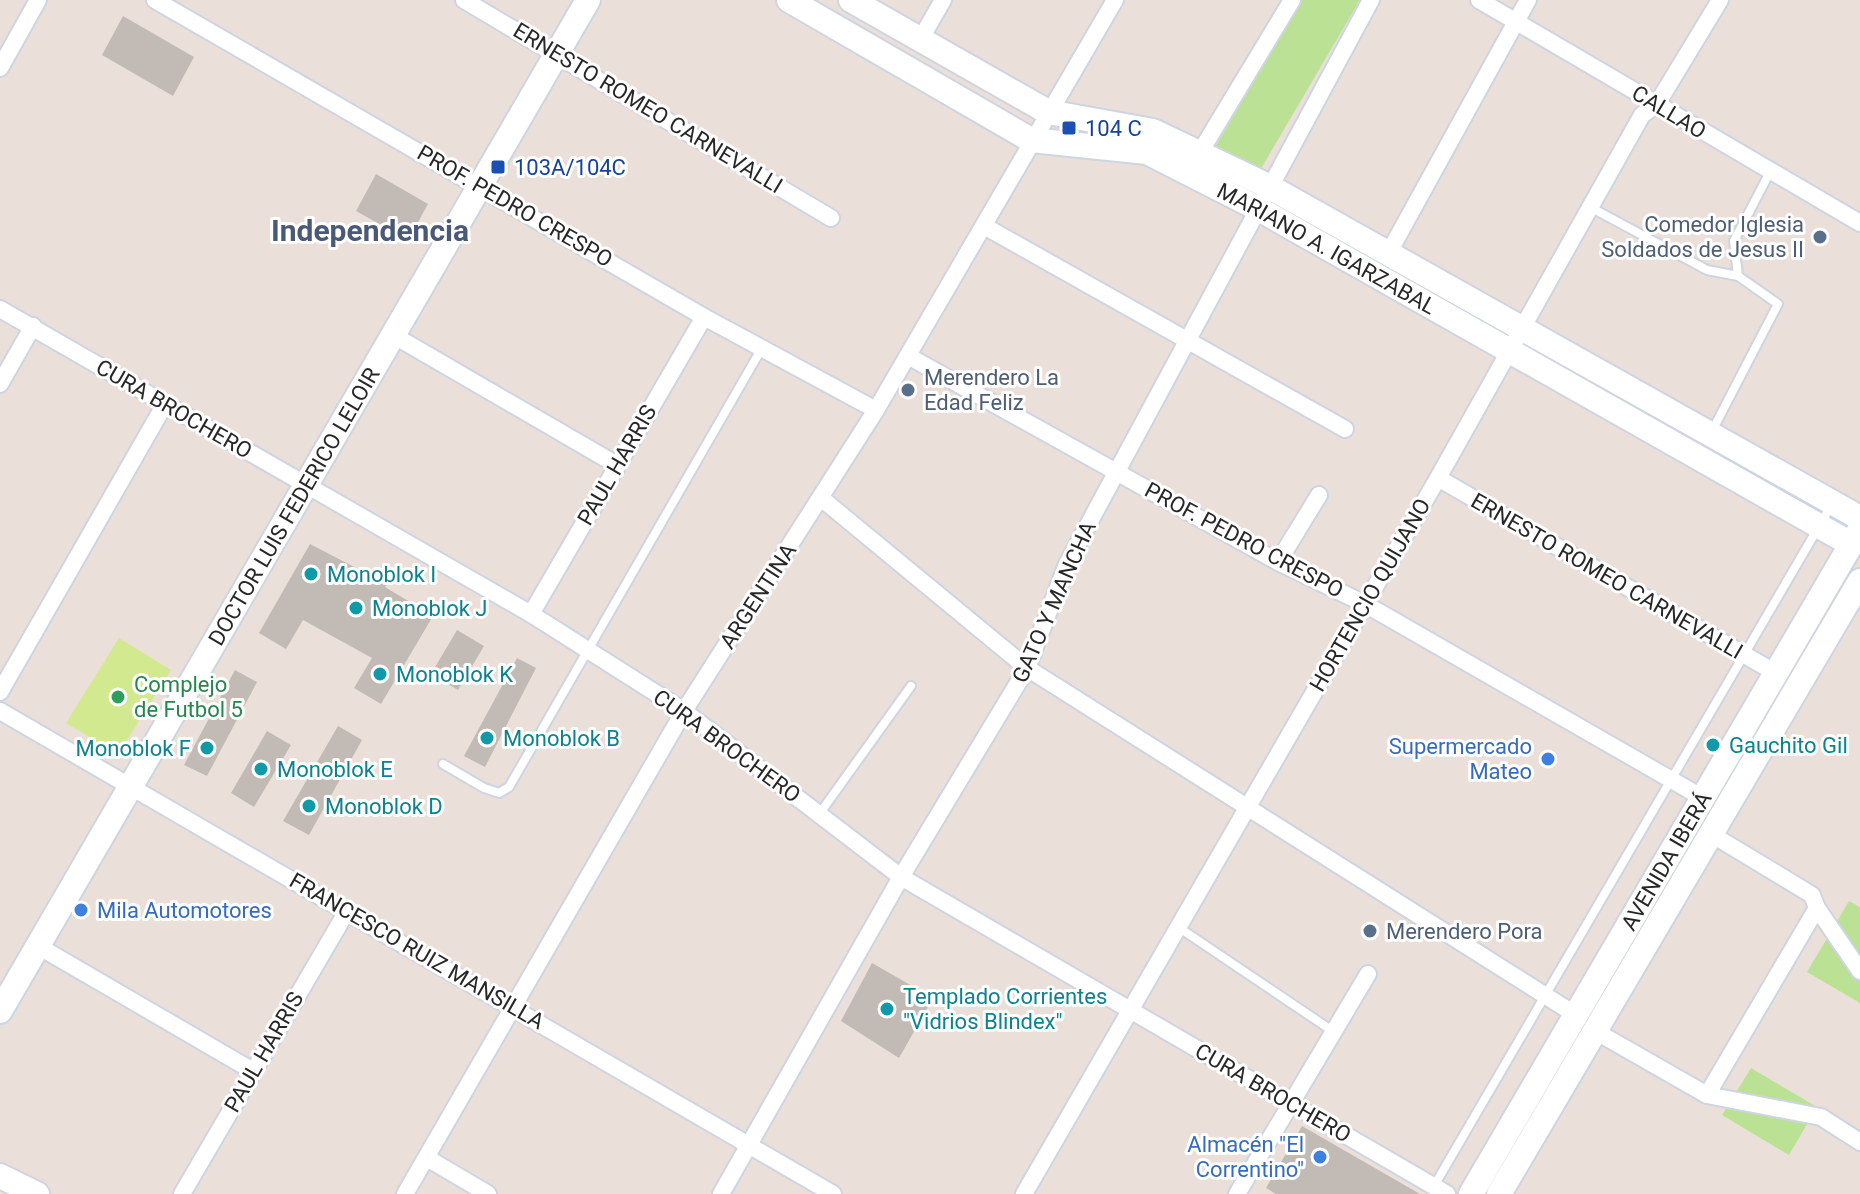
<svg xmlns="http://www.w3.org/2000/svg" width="1860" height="1194" font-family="Roboto,sans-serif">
	<rect width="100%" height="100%" fill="#eae0d9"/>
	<!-- green -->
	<g fill="#bbe194">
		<polygon points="1302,0 1360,0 1259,172 1214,149"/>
		<polygon points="1849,901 1860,907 1860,1003 1807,972"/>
		<polygon points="1751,1068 1817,1107 1789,1155 1722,1115"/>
	</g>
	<!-- pitch -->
	<polygon fill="#d2e990" points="119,638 171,670 124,745 110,749 66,723"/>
	<!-- building -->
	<g fill="#c2bab5">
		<polygon points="123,16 194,57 173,96 102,55"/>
		<polygon points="376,174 428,204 408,240 356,211"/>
		<polygon points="310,544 387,584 385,587 433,616 381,704 354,688 372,658 303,620 286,649 259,633"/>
		<polygon points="457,630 484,646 458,690 431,674"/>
		<polygon points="517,658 536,668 485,767 464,756"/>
		<polygon points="235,670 257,682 207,776 184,765"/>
		<polygon points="338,726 362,740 309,835 283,821"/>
		<polygon points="267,731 291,745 254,807 231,793"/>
		<polygon points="872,963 933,998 899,1058 841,1021"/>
		<polygon points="1302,1126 1420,1194 1276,1194 1266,1188"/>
	</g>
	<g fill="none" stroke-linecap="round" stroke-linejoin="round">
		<!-- lane casing -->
		<g stroke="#ced5e1" stroke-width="12">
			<g id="lane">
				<polyline points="1590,207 1707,270 1738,276"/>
				<polyline points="1711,433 1778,304 1738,276 1734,241 1770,172"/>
				<polyline points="443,764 484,788 499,793 509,787 762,348"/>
				<polyline points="820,813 911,686"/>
				<polyline points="1178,927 1334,1032"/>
				<polyline points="1434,1186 1832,504"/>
			</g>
		</g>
		<!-- street casing -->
		<g stroke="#ced5e1" stroke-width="20">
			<g id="street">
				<polyline points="155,0 704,317 876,410"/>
				<polyline points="464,0 831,218"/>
				<polyline points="1479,0 1860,223"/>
				<polyline points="920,40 943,0"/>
				<polyline points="0,68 38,0"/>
				<polyline points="1199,154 1292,0"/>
				<polyline points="984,226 1345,429"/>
				<polyline points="1388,254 1528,0"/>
				<polyline points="0,309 531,614 684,711 901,877 1447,1194"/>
				<polyline points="393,335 617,465"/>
				<polyline points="908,356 1278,562 1365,604 1703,798"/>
				<polyline points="0,384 33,326"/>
				<polyline points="1438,478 1776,673"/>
				<polyline points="821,498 1027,668 1576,1015"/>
				<polyline points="1278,562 1319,495"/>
				<polyline points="531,614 704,317"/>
				<polyline points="0,692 165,404"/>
				<polyline points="0,711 833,1194"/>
				<polyline points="1817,908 1860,971"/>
				<polyline points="38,946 253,1071"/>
				<polyline points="1595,1031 1707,1095 1817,908 1812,895 1711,834"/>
				<polyline points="1707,1095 1821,1117 1860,1142"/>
				<polyline points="427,1158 488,1194"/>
				<polyline points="182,1194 347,911"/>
				<polyline points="405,1194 684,711 876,410 1115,0"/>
				<polyline points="721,1194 901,877 1027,668 1067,564 1371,0"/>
				<polyline points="1024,1194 1438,478 1642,115 1657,104 1720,0"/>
				<polyline points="1237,1194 1368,974"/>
			</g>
		</g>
		<!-- secondary casing -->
		<g stroke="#ced5e1" stroke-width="28">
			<g id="secondary">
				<path id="s1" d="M 789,0 L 1031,140 L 1147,152 L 1257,208 L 1851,544"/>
				<polyline points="851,0 1048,112 1153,131 1268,186 1860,518"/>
				<path id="s2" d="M 0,1011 L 588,0"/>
				<polyline points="0,1176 37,1194"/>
				<path id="s3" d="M 1471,1194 L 1859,531"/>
				<polyline points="1499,1194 1860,581"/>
			</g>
		</g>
		<!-- lane -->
		<use href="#lane" stroke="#fff" stroke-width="8"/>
		<!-- street -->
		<use href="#street" stroke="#fff" stroke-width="16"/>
		<!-- secondary -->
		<use href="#secondary" stroke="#fff" stroke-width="24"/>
	</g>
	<!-- markers -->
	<g fill="#1a4fb4" stroke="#fff" stroke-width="3">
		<rect x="1061" y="120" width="16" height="16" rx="4"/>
		<rect x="490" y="159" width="16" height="16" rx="4"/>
	</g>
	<g fill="#5c6f8a" stroke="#fff" stroke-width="3">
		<circle cx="1820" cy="237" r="8"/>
		<circle cx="908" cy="390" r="8"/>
		<circle cx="1370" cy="931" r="8"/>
	</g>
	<g fill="#0f9aa8" stroke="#fff" stroke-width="3">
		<circle cx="311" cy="574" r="8"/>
		<circle cx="356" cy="608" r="8"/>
		<circle cx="380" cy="674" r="8"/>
		<circle cx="487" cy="738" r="8"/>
		<circle cx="1713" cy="745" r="8"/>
		<circle cx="207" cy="748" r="8"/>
		<circle cx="261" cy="769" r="8"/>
		<circle cx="309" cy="806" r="8"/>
		<circle cx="887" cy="1009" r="8"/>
	</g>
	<circle fill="#2e9e5b" stroke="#fff" stroke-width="3" cx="118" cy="697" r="8"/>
	<g fill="#3f7fe0" stroke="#fff" stroke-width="3">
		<circle cx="1548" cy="759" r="8"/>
		<circle cx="81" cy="910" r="8"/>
		<circle cx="1320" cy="1157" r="8"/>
	</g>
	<g text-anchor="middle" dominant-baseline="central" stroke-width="6" stroke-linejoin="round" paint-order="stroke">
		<!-- street labels -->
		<g font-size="22" fill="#272727" stroke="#fff">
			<text transform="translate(648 108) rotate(31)">ERNESTO ROMEO CARNEVALLI</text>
			<text transform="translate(1669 112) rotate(31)">CALLAO</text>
			<text transform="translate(515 206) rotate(30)">PROF. PEDRO CRESPO</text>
			<text stroke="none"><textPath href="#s1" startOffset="600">MARIANO A. IGARZABAL</textPath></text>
			<text transform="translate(174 409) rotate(30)">CURA BROCHERO</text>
			<text transform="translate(617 465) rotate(-60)">PAUL HARRIS</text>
			<text stroke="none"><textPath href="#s2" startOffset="584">DOCTOR LUIS FEDERICO LELOIR</textPath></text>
			<text transform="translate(1244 540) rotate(28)">PROF. PEDRO CRESPO</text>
			<text transform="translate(1607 576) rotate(30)">ERNESTO ROMEO CARNEVALLI</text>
			<text transform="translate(1370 595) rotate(-60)">HORTENCIO QUIJANO</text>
			<text transform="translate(758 596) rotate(-57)">ARGENTINA</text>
			<text transform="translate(1054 602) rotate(-66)">GATO Y MANCHA</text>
			<text transform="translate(727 746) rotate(36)">CURA BROCHERO</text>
			<text stroke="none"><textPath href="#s3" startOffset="386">AVENIDA IBERÁ</textPath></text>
			<text transform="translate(417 951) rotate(30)">FRANCESCO RUIZ MANSILLA</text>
			<text transform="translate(264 1052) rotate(-60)">PAUL HARRIS</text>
			<text transform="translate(1273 1093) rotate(30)">CURA BROCHERO</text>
		</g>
		<!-- transit labels -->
		<g font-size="22" fill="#164399" stroke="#fff" text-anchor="start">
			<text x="1085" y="128">104 C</text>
			<text x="514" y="167">103A/104C</text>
		</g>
		<!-- service labels -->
		<g font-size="22" fill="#4e5e75" stroke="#fff" text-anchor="start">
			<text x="1804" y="224" text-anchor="end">Comedor Iglesia<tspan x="1804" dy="25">Soldados de Jesus II</tspan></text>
			<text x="924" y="377">Merendero La<tspan x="924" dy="25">Edad Feliz</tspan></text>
			<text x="1386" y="931">Merendero Pora</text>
		</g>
		<!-- culture labels -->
		<g font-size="22" fill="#0d838f" stroke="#fff" text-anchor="start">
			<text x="327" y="574">Monoblok I</text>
			<text x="372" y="608">Monoblok J</text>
			<text x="396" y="674">Monoblok K</text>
			<text x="503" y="738">Monoblok B</text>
			<text x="1729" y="745">Gauchito Gil</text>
			<text x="191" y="748" text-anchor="end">Monoblok F</text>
			<text x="277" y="769">Monoblok E</text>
			<text x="325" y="806">Monoblok D</text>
			<text x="903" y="996">Templado Corrientes<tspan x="903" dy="25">"Vidrios Blindex"</tspan></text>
		</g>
		<!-- leisure labels -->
		<g font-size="22" fill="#27864d" stroke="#fff" text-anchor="start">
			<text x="134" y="684">Complejo<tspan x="134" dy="25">de Futbol 5</tspan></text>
		</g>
		<!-- shop labels -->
		<g font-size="22" fill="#366cbe" stroke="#fff" text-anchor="end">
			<text x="1532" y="746">Supermercado<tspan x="1532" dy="25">Mateo</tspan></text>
			<text x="97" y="910" text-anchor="start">Mila Automotores</text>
			<text x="1304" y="1144">Almacén "El<tspan x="1304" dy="25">Correntino"</tspan></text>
		</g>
		<!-- district labels -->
		<g font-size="30" font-weight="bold" fill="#495977" stroke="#fff">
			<text x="370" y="230">Independencia</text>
		</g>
	</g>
</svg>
